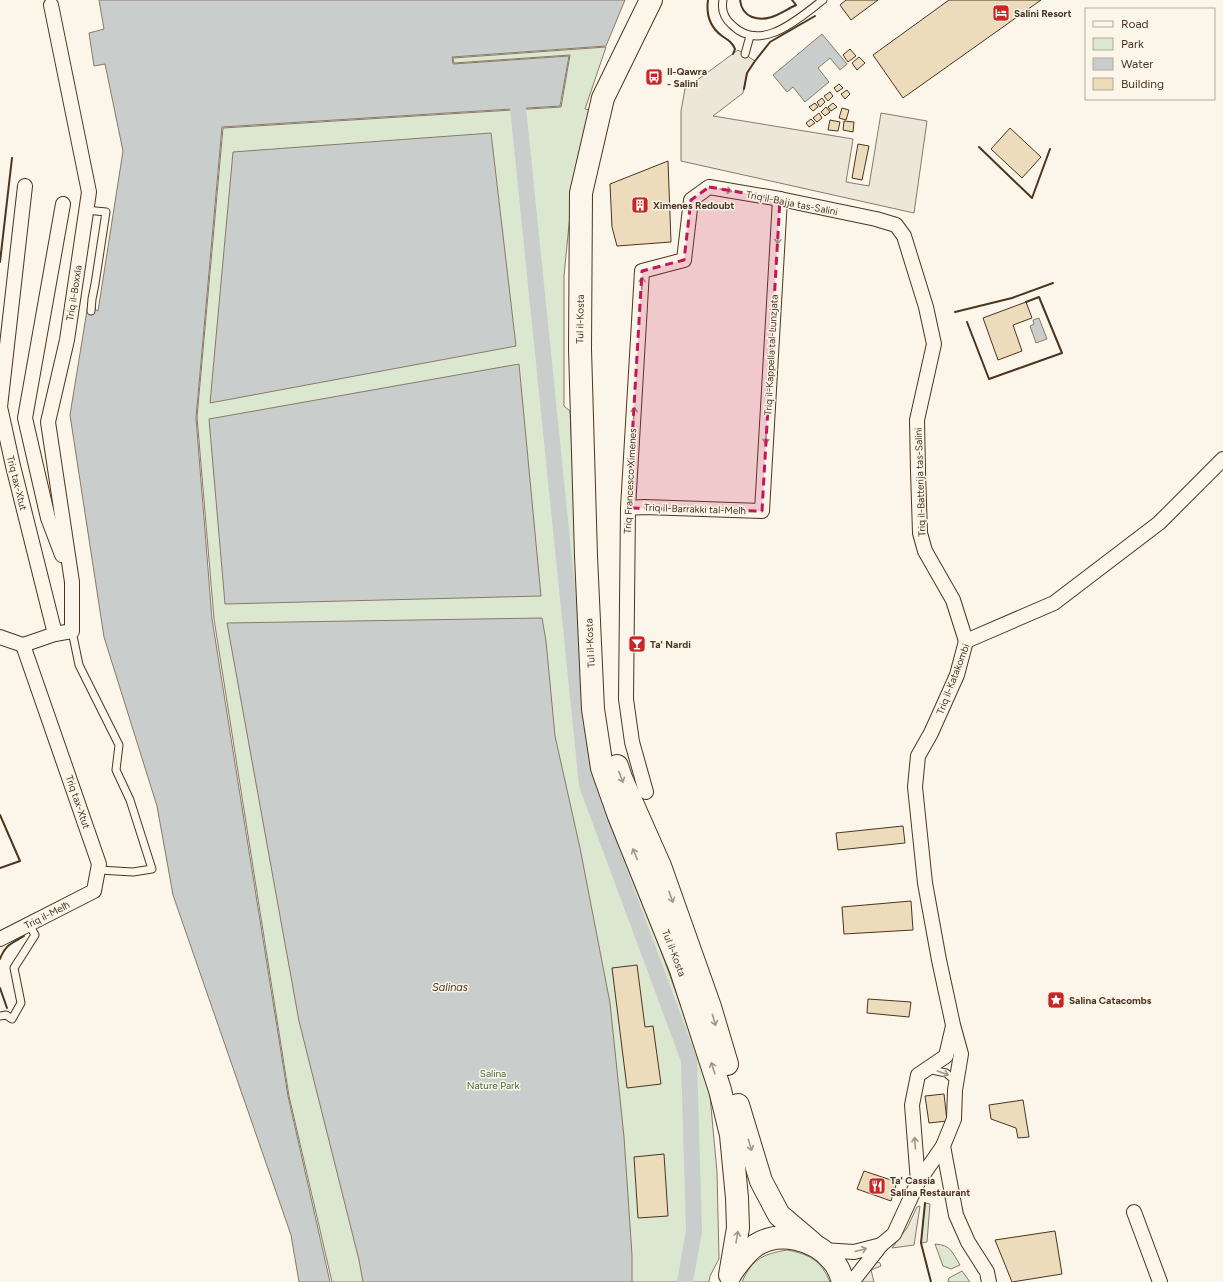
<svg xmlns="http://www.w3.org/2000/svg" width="1223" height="1282" font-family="Figtree,sans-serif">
	<rect width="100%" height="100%" fill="#fbf6e9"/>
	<!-- green -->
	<g fill="#dce7d0" stroke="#887966">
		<polygon points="606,47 585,109 591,110 573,184 564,276 564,406 570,411 578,567 598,776 700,1059 710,1096 717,1172 719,1259 710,1276 709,1282 332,1282 289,1096 214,619 197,417 223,128 561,107 570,55 454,63 453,58"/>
		<polygon points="925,1203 930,1204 927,1242 921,1243"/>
		<path d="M 935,1244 C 951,1245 952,1252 960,1265 L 951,1269 L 943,1266 Z"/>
		<path d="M 787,1250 C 809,1254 821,1260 830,1282 L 742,1282 C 752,1259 763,1254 787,1250 Z"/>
		<polygon points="962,1271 970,1282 948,1282 949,1278"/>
	</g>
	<!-- parking -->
	<g fill="#ede7d9" stroke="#887966">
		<polygon points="738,50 755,61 747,73 743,93 713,116 853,139 846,182 869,186 881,113 927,121 914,213 681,161 681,111 685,89"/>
		<polygon points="920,1206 914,1245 892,1248 907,1228 917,1207"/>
		<polygon points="874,1261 880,1263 881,1266 871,1270 874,1282 859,1282"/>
	</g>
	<!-- water -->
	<g fill="#c9cecd" stroke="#887966">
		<polygon points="99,0 625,0 606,46 452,57 453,64 569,56 560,106 222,127 196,418 212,619 288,1096 330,1282 299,1282 291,1235 173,895 157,806 104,637 70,415 89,298 95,300 95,309 98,311 123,151 105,64 94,66 89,33 104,29"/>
		<polygon points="822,34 847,64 840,70 830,58 818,68 829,82 805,102 793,87 787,92 773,75"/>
		<polygon points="491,133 516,346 210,403 233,152"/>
		<polygon points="1039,318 1047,339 1036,343 1030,326 1034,324 1033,320"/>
		<polygon points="519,364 541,596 225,604 209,419"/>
		<polygon points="542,618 546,641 555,736 580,848 610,1003 624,1137 632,1255 632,1282 363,1282 359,1260 299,1021 227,623"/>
	</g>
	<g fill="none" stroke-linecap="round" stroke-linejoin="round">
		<!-- canal -->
		<polyline stroke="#c9cecd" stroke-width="16" points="518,108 587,785 689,1060 694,1231 685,1282"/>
	</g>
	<!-- building -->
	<g fill="#ecdcbc" stroke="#4a3520">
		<polygon points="846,0 878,0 851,20 840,5"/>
		<polygon points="949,0 1041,0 903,98 873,55"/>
		<polygon points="850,49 856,56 848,62 843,55"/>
		<polygon points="859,57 865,63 857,70 852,63"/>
		<polygon points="839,84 843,88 837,92 834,88"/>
		<polygon points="847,90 850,94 845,99 841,94"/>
		<polygon points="830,92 833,96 828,101 824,96"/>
		<polygon points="822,98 825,102 820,107 817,102"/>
		<polygon points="815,103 818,107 813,111 809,107"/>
		<polygon points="833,103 837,107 831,111 828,107"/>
		<polygon points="826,107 830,112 825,116 821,112"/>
		<polygon points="842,108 849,110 846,120 839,118"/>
		<polygon points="819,113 822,118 817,122 813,118"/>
		<polygon points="811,119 815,123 809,127 806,123"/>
		<polygon points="830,120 840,122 838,131 828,130"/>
		<polygon points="844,121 854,122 853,132 843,130"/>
		<polygon points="1010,128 1041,157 1022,178 991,149"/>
		<polygon points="858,144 869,146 862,180 852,178"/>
		<polygon points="668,161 671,242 617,246 612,227 610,184"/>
		<polygon points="1026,302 1032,318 1013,325 1022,351 998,360 983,318"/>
		<polygon points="903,826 905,843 838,850 836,833"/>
		<polygon points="911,901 913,930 844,934 842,907"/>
		<polygon points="637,965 645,1027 653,1026 661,1084 627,1088 612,968"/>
		<polygon points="868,999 911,1002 909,1017 867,1013"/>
		<polygon points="944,1094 947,1121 929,1123 925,1096"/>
		<polygon points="1023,1100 1029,1137 1018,1138 1016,1128 991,1119 989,1105"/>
		<polygon points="664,1154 668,1216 638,1218 634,1157"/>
		<polygon points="864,1171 897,1182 891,1201 857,1189"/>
		<polygon points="1055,1231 1062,1274 1012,1282 995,1240"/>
	</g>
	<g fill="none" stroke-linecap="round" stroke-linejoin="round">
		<!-- lane casing -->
		<g stroke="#4a3520" stroke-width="9">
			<g id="lane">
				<path d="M 723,0 C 721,10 724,18 732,25 C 761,54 799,18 823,0"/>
				<polyline points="745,54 750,36"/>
				<polyline points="86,210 106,212 95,284 92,299 91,311"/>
				<polyline points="72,631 79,665 119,745 116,770 130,800 152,869 133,872 99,870"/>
				<polyline points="0,1016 6,1015 12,1019 21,1003 14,968 35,935 29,924"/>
				<polyline points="927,1069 946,1073 957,1082"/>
			</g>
		</g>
		<!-- street casing -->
		<g stroke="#4a3520" stroke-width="16">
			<g id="street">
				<polyline points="25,186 0,407 13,466 55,634"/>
				<polyline points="628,508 644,507 762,511 780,199"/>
				<polyline points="62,555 48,518 25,418 63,204"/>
				<polyline points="0,637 23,645 55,634 72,631 72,582 48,422 67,340 89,192 51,5"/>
				<polyline points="646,792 632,742 626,699 628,508 642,271 684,260 691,200 709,187 780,199 876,219 896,225 904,236 926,307 934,344 917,420 918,471 920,533 925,551 953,600 966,641"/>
				<polyline points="0,939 94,891 99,864 23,645"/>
				<polyline points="943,1146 956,1215 968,1242 987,1272 989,1282"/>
				<polyline points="918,1182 912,1105 918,1075 946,1056 953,1026"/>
				<polyline points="1134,1212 1160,1282"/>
				<polyline points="881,1245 894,1234 918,1182 943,1146 954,1119 955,1090 961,1054 953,1025 939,960 925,883 915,787 918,756 931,733 957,675 966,641 1054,603 1159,523 1223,459"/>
				<polyline points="822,1250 854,1252 881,1245 852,1282"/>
			</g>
		</g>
		<!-- highway casing -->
		<g stroke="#4a3520" stroke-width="24">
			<g id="highway">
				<polyline points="651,0 603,98 581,193 580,349 586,556 593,709 602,768 619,816 681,970 720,1090 731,1135 737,1198 738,1228 730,1275"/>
				<polyline points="617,766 621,778 660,866 710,1007 727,1064"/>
				<polyline points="738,1105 761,1181 779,1215 812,1243"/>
				<path d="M 731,1273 C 738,1263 746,1252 756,1245 C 780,1230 815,1239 832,1260 C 838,1266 841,1274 843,1282"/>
			</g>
		</g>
		<!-- lane -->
		<use href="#lane" stroke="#fbf6e9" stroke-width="7"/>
		<!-- street -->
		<use href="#street" stroke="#fbf6e9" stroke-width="14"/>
		<!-- highway -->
		<use href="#highway" stroke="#fbf6e9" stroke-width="22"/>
		<!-- wall -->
		<g stroke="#4a3520" stroke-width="2">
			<path d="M 708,0 C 706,14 710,27 722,36 C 728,40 732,42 735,49 L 733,54"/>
			<path d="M 740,0 C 741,8 744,14 752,17 C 769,23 781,12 796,5 L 792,0"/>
			<polyline points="744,89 747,73 755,61 770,42 815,16"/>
			<polyline points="979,147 1032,198 1050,149"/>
			<polyline points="0,262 12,158"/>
			<polyline points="955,312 1012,298 1053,283"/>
			<polyline points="967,322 989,379 1062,353 1039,297 1026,302"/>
			<polyline points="0,815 20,861 0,868"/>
			<path d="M 0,959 C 5,945 12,943 24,936"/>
			<polyline points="0,988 7,1008"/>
			<polyline points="925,1203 921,1243 931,1282"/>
		</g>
	</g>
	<!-- one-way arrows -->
	<defs><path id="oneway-shaft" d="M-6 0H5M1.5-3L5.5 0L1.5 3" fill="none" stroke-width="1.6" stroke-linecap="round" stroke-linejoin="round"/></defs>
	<g stroke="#a29684">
		<use href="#oneway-shaft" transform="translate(726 190) rotate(10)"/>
		<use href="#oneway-shaft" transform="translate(778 238) rotate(93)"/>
		<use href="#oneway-shaft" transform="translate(642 283) rotate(-87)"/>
		<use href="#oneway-shaft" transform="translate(634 413) rotate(-86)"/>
		<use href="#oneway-shaft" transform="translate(766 438) rotate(93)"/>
		<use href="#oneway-shaft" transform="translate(621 777) rotate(69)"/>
		<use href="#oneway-shaft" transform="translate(635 854) rotate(-112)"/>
		<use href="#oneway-shaft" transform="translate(671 897) rotate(70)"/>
		<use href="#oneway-shaft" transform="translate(714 1020) rotate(74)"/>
		<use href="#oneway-shaft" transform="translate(713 1068) rotate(-108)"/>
		<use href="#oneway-shaft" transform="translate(943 1073) rotate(20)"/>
		<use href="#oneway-shaft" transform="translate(915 1143) rotate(-94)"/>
		<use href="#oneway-shaft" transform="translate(750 1145) rotate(74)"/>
		<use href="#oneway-shaft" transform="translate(737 1237) rotate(-80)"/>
		<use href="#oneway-shaft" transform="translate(861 1250) rotate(-15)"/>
	</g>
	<!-- marked area -->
	<path fill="#c2185b" fill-opacity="0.2" stroke="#c2185b" stroke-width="3" stroke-dasharray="8 5" stroke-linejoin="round" d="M 709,187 L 780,199 L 762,511 L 628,508 L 642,271 L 684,260 L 691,200 Z"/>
	<!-- icons -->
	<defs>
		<g id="hotel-square" transform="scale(0.9)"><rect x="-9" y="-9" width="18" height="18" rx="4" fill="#c62828" stroke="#fbf6e9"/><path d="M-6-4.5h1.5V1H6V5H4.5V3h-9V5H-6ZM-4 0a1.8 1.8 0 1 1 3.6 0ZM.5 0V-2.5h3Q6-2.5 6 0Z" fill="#fff"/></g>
		<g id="bus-square" transform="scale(0.9)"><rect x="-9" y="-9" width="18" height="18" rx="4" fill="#c62828" stroke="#fbf6e9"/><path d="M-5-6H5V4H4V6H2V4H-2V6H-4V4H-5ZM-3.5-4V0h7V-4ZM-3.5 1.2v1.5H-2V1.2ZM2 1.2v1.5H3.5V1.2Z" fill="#fff"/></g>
		<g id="building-square" transform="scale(0.9)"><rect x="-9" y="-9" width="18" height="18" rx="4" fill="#c62828" stroke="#fbf6e9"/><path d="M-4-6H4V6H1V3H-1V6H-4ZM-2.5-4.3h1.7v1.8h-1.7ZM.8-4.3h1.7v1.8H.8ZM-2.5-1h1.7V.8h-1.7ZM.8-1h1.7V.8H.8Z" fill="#fff"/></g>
		<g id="bar-square" transform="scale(0.9)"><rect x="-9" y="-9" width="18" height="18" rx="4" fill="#c62828" stroke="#fbf6e9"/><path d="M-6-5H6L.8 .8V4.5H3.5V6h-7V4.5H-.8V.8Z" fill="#fff"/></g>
		<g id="sight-square" transform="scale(0.9)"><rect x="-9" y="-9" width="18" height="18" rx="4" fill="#c62828" stroke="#fbf6e9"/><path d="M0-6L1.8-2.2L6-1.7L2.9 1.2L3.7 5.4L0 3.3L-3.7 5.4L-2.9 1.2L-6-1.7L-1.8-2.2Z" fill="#fff"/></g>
		<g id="restaurant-square" transform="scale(0.9)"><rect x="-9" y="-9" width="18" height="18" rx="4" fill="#c62828" stroke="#fbf6e9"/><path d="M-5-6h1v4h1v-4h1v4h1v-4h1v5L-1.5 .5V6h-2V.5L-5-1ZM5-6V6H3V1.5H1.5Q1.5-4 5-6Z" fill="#fff"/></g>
	</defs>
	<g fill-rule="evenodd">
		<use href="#hotel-square" x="1001" y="13"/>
		<use href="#bus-square" x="654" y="77"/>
		<use href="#building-square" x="640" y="205"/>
		<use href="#bar-square" x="637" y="644"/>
		<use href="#sight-square" x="1056" y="1000"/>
		<use href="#restaurant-square" x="877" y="1186"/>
	</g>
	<g text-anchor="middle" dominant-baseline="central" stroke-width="3" stroke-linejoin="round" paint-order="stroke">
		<!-- poi labels -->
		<g font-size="10" font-weight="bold" fill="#4a3520" stroke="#fbf6e9" text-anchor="start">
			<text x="1014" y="13">Salini Resort</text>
			<text x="667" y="71">Il-Qawra<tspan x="667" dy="12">- Salini</tspan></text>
			<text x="653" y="205">Ximenes Redoubt</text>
			<text x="650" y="644">Ta' Nardi</text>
			<text x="1069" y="1000">Salina Catacombs</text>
			<text x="890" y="1180">Ta' Cassia<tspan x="890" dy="12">Salina Restaurant</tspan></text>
		</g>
		<!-- street labels -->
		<g font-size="10" fill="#4a3520" stroke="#fbf6e9">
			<text transform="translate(792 203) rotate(11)">Triq il-Bajja tas-Salini</text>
			<text transform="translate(74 293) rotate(-81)">Triq il-Boxxla</text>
			<text transform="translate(580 319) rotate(-89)">Tul il-Kosta</text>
			<text transform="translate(771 355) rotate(-87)">Triq il-Kappella tal-Lunzjata</text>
			<text transform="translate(630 481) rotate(-87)">Triq Francesco Ximenes</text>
			<text transform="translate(920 482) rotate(-92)">Triq il-Batterija tas-Salini</text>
			<text transform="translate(17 483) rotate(76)">Triq tax-Xtut</text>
			<text transform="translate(695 509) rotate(2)">Triq il-Barrakki tal-Melħ</text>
			<text transform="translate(590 643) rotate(-93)">Tul il-Kosta</text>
			<text transform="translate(953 679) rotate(-69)">Triq il-Katakombi</text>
			<text transform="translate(78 802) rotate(71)">Triq tax-Xtut</text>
			<text transform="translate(47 915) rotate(-27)">Triq il-Melħ</text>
			<text transform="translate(674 953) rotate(69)">Tul il-Kosta</text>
		</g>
		<!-- park labels -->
		<g font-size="10" fill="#436837" stroke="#fbf6e9">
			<text x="493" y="1073">Salina<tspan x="493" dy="12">Nature Park</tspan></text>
		</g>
		<!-- water labels -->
		<g font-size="11" font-style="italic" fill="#4a3520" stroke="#fbf6e9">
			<text x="450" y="987">Salinas</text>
		</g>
	</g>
	<!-- legend -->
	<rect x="1085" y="8" width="130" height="92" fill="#fbf6e9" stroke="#b4a999"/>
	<rect x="1093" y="21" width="20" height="6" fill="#fbf6e9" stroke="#b4a999"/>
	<text x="1121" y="28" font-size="12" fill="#4a3520">Road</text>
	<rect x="1093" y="38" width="20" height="12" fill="#dce7d0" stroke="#b4a999"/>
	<text x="1121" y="48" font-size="12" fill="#4a3520">Park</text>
	<rect x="1093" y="58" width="20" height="12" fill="#c9cecd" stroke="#b4a999"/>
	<text x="1121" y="68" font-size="12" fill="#4a3520">Water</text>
	<rect x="1093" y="78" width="20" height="12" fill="#ecdcbc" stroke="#b4a999"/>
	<text x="1121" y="88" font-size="12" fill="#4a3520">Building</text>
</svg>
